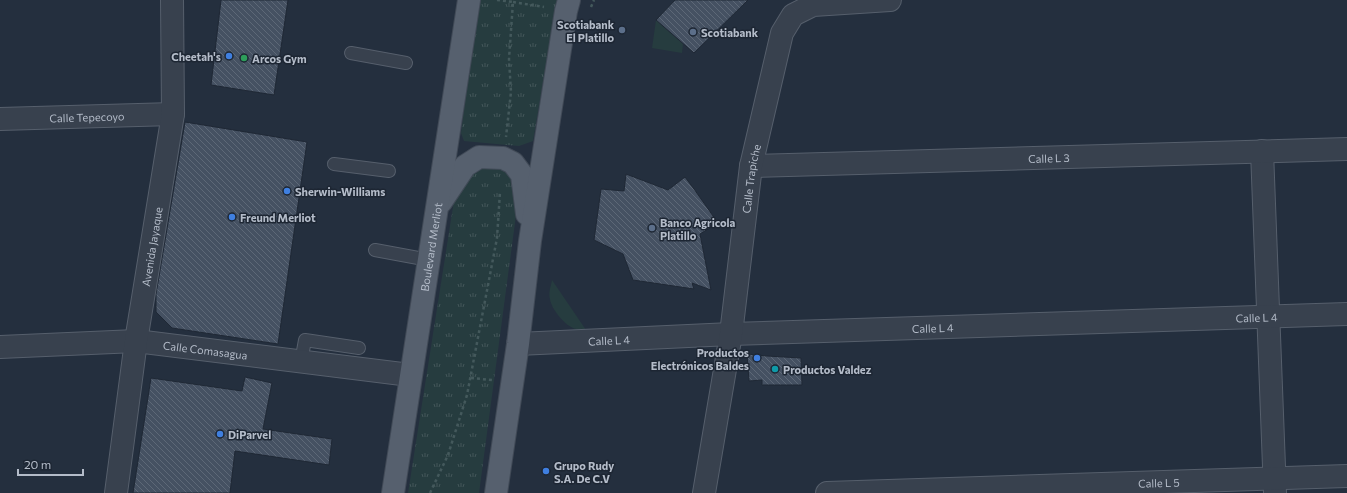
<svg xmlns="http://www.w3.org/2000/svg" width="1347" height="493" font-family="Commissioner,sans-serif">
	<defs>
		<pattern id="grass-tufts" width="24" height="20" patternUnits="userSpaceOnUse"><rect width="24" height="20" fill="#263c3f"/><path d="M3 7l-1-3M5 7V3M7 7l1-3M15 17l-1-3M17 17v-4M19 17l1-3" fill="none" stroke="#435659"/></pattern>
		<pattern id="building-back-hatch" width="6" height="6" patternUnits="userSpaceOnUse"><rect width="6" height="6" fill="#455162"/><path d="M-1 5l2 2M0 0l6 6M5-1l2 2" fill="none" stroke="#5d6877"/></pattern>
	</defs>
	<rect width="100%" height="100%" fill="#242f3e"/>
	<!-- grass -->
	<g fill="url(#grass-tufts)">
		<polygon points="476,0 557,0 533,141 519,146 464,141 461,133 474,27"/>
		<polygon points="496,160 520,185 479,493 408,493 456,188 473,163"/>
	</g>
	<!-- garden -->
	<g fill="#263c3f">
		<polygon points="656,20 683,44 682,53 652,48"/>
		<path d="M 552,280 L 586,330 C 583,330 579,330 576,329 C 566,327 551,309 550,299 C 548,293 551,286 552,280 Z"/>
	</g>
	<!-- building -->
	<g fill="url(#building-back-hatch)" stroke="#1f2835">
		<polygon points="221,0 288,0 274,95 211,85"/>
		<polygon points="675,0 748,0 694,53 656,20"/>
		<polygon points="185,122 307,142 278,344 172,328 156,312 156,294"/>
		<polygon points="626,174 668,190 685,177 694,189 718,223 700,234 711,290 692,283 694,289 633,280 623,254 594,240 601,189 624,191"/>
		<polygon points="747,354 767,356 801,358 802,385 762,385 762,380 749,381"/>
		<polygon points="245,377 272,383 263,429 332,439 329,465 235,451 230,493 133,493 151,378 242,391"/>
	</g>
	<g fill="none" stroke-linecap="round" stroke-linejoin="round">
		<!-- lane casing -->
		<g stroke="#565f6c" stroke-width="14">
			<g id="lane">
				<polyline points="351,53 406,63"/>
				<polyline points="334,164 389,171"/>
				<polyline points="375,250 429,260"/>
				<polyline points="301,362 305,340 359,348"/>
			</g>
		</g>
		<!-- street casing -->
		<g stroke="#565f6c" stroke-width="24">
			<g id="street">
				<path id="s1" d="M 0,119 L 173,114"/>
				<polyline points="1262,151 1275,493"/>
				<path id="s2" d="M 751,166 L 1347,149"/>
				<path id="s3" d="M 518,344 L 731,334 L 1347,314"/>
				<path id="s4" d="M 0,347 L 136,341 L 410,375"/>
				<path id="s5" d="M 116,493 L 136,341 L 173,114 L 172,0"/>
				<path id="s6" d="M 704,493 L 731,334 L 751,166 L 782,33 L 793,15 L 813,5 L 890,0"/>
				<path id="s7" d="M 827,493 L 1347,476"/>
			</g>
		</g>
		<!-- primary casing -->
		<g stroke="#414a57" stroke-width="24">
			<g id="primary">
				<polyline points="441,202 465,166 479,157 503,158 513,163 522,175 527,214"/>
				<path id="s8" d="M 393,493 C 417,328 444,164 469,0"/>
				<polyline points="496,493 518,344 530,241 566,11 569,0"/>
			</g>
		</g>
		<!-- path -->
		<g stroke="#44595c" stroke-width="2.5" stroke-dasharray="3 3" stroke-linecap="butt">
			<polyline points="497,0 513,2 509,59 511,92 506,137"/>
			<polyline points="513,2 544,7"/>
			<polyline points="591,7 594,0"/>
			<polyline points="471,378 492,380"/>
			<polyline points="430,493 448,455 467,395 497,238 500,192"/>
		</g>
		<!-- lane -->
		<use href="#lane" stroke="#38414e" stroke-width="12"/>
		<!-- street -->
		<use href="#street" stroke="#38414e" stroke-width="22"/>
		<!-- primary -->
		<use href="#primary" stroke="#56606e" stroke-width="22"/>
	</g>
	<!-- markers -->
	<g fill="#5c6f8a" stroke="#1d2633" stroke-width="1.5">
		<circle cx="622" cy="30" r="4"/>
		<circle cx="693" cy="32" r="4"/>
		<circle cx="652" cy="228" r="4"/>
	</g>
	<g fill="#3f7fe0" stroke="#1d2633" stroke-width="1.5">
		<circle cx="229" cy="56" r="4"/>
		<circle cx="287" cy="191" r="4"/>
		<circle cx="232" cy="217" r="4"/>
		<circle cx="757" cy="358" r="4"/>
		<circle cx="220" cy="434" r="4"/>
		<circle cx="546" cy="471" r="4"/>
	</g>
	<circle fill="#2e9e5b" stroke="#1d2633" stroke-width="1.5" cx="244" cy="58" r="4"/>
	<circle fill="#0f9aa8" stroke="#1d2633" stroke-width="1.5" cx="775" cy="369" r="4"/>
	<g text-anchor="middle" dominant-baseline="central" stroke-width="3" stroke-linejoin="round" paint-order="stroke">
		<!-- poi labels -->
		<g font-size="11" font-weight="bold" fill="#b4bcc9" stroke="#1d2633" text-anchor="start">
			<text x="614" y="24" text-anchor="end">Scotiabank<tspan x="614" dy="13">El Platillo</tspan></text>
			<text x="701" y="32">Scotiabank</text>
			<text x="221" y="56" text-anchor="end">Cheetah's</text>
			<text x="252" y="58">Arcos Gym</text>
			<text x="295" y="191">Sherwin-Williams</text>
			<text x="240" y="217">Freund Merliot</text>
			<text x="660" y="222">Banco Agricola<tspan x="660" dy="13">Platillo</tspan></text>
			<text x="749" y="352" text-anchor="end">Productos<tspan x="749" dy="13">Electrónicos Baldes</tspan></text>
			<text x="783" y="369">Productos Valdez</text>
			<text x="228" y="434">DiParvel</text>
			<text x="554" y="465">Grupo Rudy<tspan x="554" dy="13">S.A. De C.V</tspan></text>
		</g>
		<!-- street labels -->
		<g font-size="11" fill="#b4bcc9" stroke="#1d2633">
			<text stroke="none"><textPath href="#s1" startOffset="87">Calle Tepecoyo</textPath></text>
			<text stroke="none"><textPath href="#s2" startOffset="298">Calle L 3</textPath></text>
			<text stroke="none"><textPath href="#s6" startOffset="318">Calle Trapiche</textPath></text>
			<text stroke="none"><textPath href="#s5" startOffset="249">Avenida Jayaque</textPath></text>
			<text stroke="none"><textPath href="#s8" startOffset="249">Boulevard Merliot</textPath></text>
			<text stroke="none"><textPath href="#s3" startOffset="739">Calle L 4</textPath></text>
			<text stroke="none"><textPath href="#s3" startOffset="415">Calle L 4</textPath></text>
			<text stroke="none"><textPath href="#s3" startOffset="91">Calle L 4</textPath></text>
			<text stroke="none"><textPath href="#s4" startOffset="206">Calle Comasagua</textPath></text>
			<text stroke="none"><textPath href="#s7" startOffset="332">Calle L 5</textPath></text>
		</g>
	</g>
	<!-- scale -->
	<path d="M18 469v6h65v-6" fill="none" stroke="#b4bcc9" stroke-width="2"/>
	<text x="24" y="469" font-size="12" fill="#b4bcc9" stroke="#1d2633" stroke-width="3" paint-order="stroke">20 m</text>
</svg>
